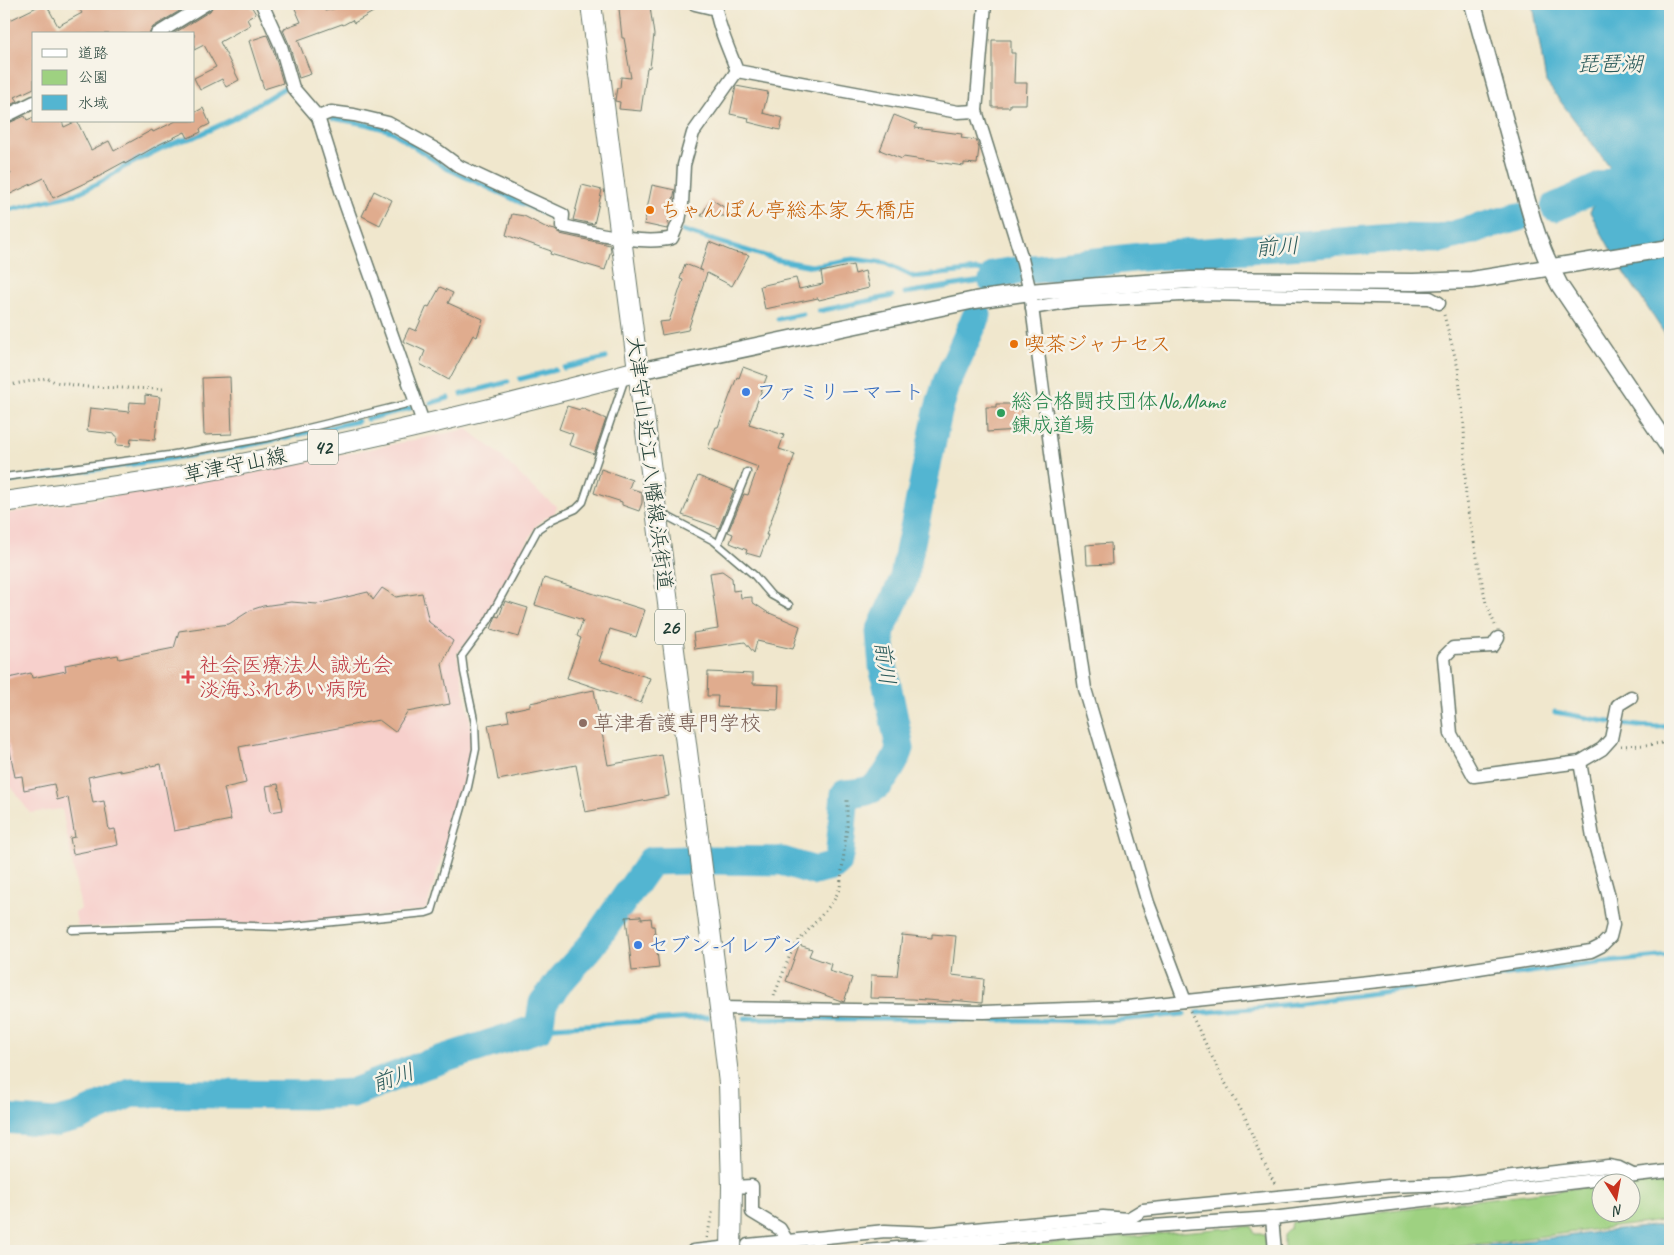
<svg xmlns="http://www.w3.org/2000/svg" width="1674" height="1255" font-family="Caveat,'Klee One',sans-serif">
	<rect width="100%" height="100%" fill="#f7f3e8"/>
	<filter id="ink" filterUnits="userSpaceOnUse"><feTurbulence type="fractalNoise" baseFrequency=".02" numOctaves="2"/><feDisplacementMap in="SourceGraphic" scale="10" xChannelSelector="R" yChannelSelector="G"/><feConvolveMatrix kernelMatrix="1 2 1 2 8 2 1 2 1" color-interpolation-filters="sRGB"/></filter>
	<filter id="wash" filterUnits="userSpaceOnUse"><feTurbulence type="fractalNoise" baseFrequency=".0096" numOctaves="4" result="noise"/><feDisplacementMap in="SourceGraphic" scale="20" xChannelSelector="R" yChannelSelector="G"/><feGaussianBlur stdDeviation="1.12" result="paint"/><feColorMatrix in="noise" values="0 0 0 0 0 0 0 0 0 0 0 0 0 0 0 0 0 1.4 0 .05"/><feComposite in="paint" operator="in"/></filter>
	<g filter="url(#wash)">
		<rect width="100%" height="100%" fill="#f0e7cd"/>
		<!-- built -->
		<polygon fill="#f7d0cc" points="467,429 497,452 533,488 557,507 554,514 545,518 536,526 483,625 457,654 474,740 467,773 426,910 280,925 78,927 75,913 81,909 62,809 30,813 4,777 4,514 253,473"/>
		<!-- green -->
		<g fill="#9ed181" stroke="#5e875a">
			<polygon points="1670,1177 1670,1220 1481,1244 1389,1251 1284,1251 1284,1235 1291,1228 1292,1222 1601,1185 1602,1212 1632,1212 1632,1182 1626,1182"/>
			<polygon points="1252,1226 1254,1233 1261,1233 1266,1237 1268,1251 957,1251"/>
		</g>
		<!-- water -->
		<g fill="#53b5d1" stroke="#397982">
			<polygon points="1533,4 1670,4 1670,342 1617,261 1590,212 1611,169 1546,82"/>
			<polygon points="1670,1224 1670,1251 1410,1251 1481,1246"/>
		</g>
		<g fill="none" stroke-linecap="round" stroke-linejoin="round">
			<!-- stream -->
			<g stroke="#53b5d1" stroke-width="5">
				<polyline points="333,118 370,125 391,131 446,168 552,217"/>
				<polyline points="4,211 75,194 101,182 124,167 162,148 179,141 192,138 233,119 284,88"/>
				<polyline points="683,231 778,260 812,266 853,259 885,263 914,277 977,270 996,274"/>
				<polyline points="905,293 994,279"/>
				<polyline points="819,311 892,296"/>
				<polyline points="778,319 803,314"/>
				<polyline points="564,368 606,358"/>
				<polyline points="520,379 555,370"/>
				<polyline points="462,394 508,382"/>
				<polyline points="431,403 448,398"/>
				<polyline points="367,419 410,408"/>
				<path d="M 4,482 C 77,471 151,463 223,450 C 269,442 313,431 358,421"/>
				<path d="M 1555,712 C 1585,717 1642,731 1670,726"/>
				<polyline points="1197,1013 1293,1004 1598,963 1670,956"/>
				<polyline points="745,1018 1108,1021 1184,1014"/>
				<polyline points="539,1028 708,1017"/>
			</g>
			<!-- river -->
			<g stroke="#53b5d1" stroke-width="29">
				<polyline points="1555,207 1670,156"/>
				<polyline points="1034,269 1141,257 1394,238 1439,239 1518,217"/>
				<polyline points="993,281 996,274 1016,271"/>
				<path d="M 711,860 L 782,861 L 815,871 L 831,867 L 838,861 L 840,850 L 845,794 C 869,792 877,791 890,769 C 894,762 898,756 900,748 L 883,666 L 880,632 L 903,581 L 938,412 L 947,382 L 977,315"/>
				<polyline points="4,1119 54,1123 78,1117 131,1093 317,1095 352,1093 421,1066 539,1028 543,1003 560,981 592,945 651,861 690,860"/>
			</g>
		</g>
		<g id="blocks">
			<!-- building -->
			<g fill="#e0ac8e">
				<polygon points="43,4 46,4 58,26 82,13 76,4 191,4 153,27 149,34 34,34 34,88 15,97 18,101 4,108 4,23"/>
				<polygon points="214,4 250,4 256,14 247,19 250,25 220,42 239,80 226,87 222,79 200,90 194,78 216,67 204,45 194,50 194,34 173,34 210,11"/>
				<polygon points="293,4 321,4 325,11 341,7 347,4 387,4 354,23 352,20 343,25 342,24 298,40 311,74 299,78 289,44 283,30 285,30 284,28 301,22"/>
				<polygon points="646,5 646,8 650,7 654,35 650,67 647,68 641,111 619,109 620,102 615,101 615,100 617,88 620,88 621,77 631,78 624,38 622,38 619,8"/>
				<polygon points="267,35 273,49 283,83 264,89 249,41"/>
				<polygon points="992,40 1011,40 1011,53 1015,53 1014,83 1027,83 1026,104 1010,104 1010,107 992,107"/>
				<polygon points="736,86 768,92 763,113 783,118 780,130 748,122 749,118 730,114"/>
				<polygon points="203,108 210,124 200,129 201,132 188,138 185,132 160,144 125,164 124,162 102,174 102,175 53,198 44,178 4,197 4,177 11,174 4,159 4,125 25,116 27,120 34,117 34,121 62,121 64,127 77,121 91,150 109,141 114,151 152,130 153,132 176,121 194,121 194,113"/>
				<polygon points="894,115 917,124 915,128 962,134 961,138 976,140 979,148 977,164 964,163 964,166 903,157 902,159 880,150"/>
				<polygon points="582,185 602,190 594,224 573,220"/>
				<polygon points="652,185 675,190 667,229 644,224"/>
				<polygon points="374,191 392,200 380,225 362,216"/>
				<polygon points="711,199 738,216 701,216"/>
				<polygon points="512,214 524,216 547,228 555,230 560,234 610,245 611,250 605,270 550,254 551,251 506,235"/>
				<polygon points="709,242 734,252 749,255 732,286 707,273 688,330 662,335 659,322 669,321 683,280 680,279 685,264 703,271 700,269"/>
				<polygon points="853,265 855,274 865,271 869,288 819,300 818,298 765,309 760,286 796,278 799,289 823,284 821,272"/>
				<polygon points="440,287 453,293 448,303 483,319 477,337 473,335 449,380 420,364 425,351 403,341 409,328 416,331 427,306 429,307"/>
				<polygon points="743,367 767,376 749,424 784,435 779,449 795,454 766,535 768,535 760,557 746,553 747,550 730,543 733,534 728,532 744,494 748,495 758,467 708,448 716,427 718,427 737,377 739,378"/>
				<polygon points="230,377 232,434 204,435 202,378"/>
				<polygon points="145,395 160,397 155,440 131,438 130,446 116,445 117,436 115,436 115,434 87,431 90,408 129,412 130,402 145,403"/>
				<polygon points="996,404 1014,404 1014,408 1022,408 1022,424 1018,424 1018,430 987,432 986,407 996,407"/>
				<polygon points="567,406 580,410 581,408 606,419 594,454 569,445 573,434 559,429"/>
				<polygon points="601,469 632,480 629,488 642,492 642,503 639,511 622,505 622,502 594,493"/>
				<polygon points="698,476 734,490 719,528 682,515"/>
				<polygon points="1111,543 1112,564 1087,565 1086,545"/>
				<polygon points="722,571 732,578 733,591 740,590 741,598 752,597 752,602 767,612 800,626 793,649 757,641 754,653 745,642 695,649 693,633 718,629 710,573"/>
				<polygon points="544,578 645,610 636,637 610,629 599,661 621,668 621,669 650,678 641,703 567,678 581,638 577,636 583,620 535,605"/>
				<polygon points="382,588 396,597 422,593 429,622 453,641 442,664 450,704 407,712 395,732 379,720 239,747 246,783 224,788 231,820 174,831 161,764 120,772 120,770 88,777 93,803 104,801 109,830 115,829 118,845 73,854 70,838 75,837 68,797 57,800 54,784 24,790 22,776 15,777 7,736 4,737 4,679 31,673 32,678 66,671 65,665 118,655 119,659 174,648 179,631 229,624 251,610 263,606 291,602 317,604 368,592 373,600"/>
				<polygon points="505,601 528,608 519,637 491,629 496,616 499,617"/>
				<polygon points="708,672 753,674 753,684 779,685 778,710 717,707 718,696 707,696"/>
				<polygon points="594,690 608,765 662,755 669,796 585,812 576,765 498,780 488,725 509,721 507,711 530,706 530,703"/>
				<polygon points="278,784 283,810 271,812 266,786"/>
				<polygon points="641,916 641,919 651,918 652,926 654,926 659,968 632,971 626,917"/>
				<polygon points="932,934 956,936 952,975 984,979 982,1003 952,1000 952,1002 913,999 870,998 871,975 897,976 902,935 932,938"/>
				<polygon points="799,945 812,949 809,956 831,964 829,971 852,978 844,1002 786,981"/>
			</g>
		</g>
	</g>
	<g filter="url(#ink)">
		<use href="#blocks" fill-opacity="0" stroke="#68786a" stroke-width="1"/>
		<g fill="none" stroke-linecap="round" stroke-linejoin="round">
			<!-- service casing -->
			<g stroke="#68786a" stroke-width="9">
				<g id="service">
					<polyline points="4,477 169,455 271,437 415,402"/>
					<polyline points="661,513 714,541 754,575 771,595 789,605"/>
					<polyline points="718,544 747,472"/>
					<polyline points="72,930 218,925 283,927 426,913 432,911 468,787 476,749 475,724 464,672 462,656 488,621 538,529 553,519 576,509 583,502 625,378"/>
				</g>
			</g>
			<!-- minor casing -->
			<g stroke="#68786a" stroke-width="15">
				<g id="minor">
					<polyline points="262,4 281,46 293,88 318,117 345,203 424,425"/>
					<polyline points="695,4 716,9"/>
					<path d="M 716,4 C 715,21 731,54 737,71 L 958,112 L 976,111"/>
					<polyline points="985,4 976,111 1022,259 1030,292 1053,467 1085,689 1148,903 1185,1001"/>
					<polyline points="157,34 206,4"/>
					<polyline points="4,117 34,102"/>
					<path d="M 318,117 L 331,112 L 354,115 L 388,123 L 437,150 L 460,167 L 563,215 L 562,226 C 593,232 642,246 672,238 L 679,221 L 682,204 L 684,165 L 693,133 L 737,71"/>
					<polyline points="1032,308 1072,301 1200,294 1430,298 1439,303"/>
					<polyline points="1498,638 1493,646 1453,648 1444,657 1451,734 1474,776 1580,762 1602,749 1611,739 1618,705 1631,697"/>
					<polyline points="720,1008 984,1012 1128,1007 1427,976 1591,951 1601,946 1610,937 1613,925 1608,893 1593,837 1580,762"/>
					<polyline points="732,1187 752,1186 752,1212 780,1229 787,1241"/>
					<polyline points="1272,1218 1275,1251"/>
					<polyline points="1128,1219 1143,1210 1389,1186 1451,1184 1608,1166 1619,1168 1631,1174"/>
					<polyline points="748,1245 885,1231 932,1233 1103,1217 1128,1219 1130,1227"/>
					<polyline points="693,1251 721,1248"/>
					<polyline points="866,1251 1078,1231 1272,1218 1670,1171"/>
				</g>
			</g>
			<!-- tertiary casing -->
			<g stroke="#68786a" stroke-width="19">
				<g id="tertiary">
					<path d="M 1473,4 L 1527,201 C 1535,231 1545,259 1560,286 L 1670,449"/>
					<polyline points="638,371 975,300 1030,292 1099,286 1191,280 1413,282 1472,280 1670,248"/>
				</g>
			</g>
			<!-- primary casing -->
			<g stroke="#68786a" stroke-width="22">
				<g id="primary">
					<polyline points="591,4 720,1008 729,1083 732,1187 731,1251"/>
					<path d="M 4,502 C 64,493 124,486 184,475 C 337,447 488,411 638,371"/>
				</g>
			</g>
			<!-- path -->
			<g stroke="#68786a" stroke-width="3" stroke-dasharray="1 4" stroke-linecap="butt">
				<polyline points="1444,315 1458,368 1464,425 1466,501 1486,603 1495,625"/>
				<polyline points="4,386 47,378 55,382 86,387 165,389"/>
				<polyline points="1621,746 1645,745 1670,742"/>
				<polyline points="774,996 790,955 797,943 833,902 840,888 847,826 847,800"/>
				<polyline points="1190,1012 1223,1079 1245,1117 1259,1152 1275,1184"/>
				<polyline points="707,1238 713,1209"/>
			</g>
			<!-- service -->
			<use href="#service" stroke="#fff" stroke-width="6"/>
			<!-- minor -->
			<use href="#minor" stroke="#fff" stroke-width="12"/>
			<!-- tertiary -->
			<use href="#tertiary" stroke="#fff" stroke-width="16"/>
			<!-- primary -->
			<use href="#primary" stroke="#fff" stroke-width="20"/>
		</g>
	</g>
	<!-- markers -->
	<g fill="#e8710a" stroke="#f7f3e8" stroke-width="2">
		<circle cx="650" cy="210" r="5"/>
		<circle cx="1014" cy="344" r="5"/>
	</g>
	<g fill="#3f7fe0" stroke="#f7f3e8" stroke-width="2">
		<circle cx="746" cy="392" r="5"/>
		<circle cx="638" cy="945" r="5"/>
	</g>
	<circle fill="#2e9e5b" stroke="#f7f3e8" stroke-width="2" cx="1001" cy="413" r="5"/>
	<path fill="#e0444e" stroke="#f7f3e8" stroke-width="2" d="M185.5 669.5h5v5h5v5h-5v5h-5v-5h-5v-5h5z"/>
	<circle fill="#8d6e63" stroke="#f7f3e8" stroke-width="2" cx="583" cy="723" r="5"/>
	<g text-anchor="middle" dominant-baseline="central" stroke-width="5" stroke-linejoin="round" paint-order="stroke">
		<!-- shield labels -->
		<g fill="#f7f3e8" stroke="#60746a" stroke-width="1">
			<rect x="308" y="429.5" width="30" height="35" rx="4"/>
			<rect x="655" y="609.5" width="30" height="35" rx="4"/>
		</g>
		<g font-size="20" font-weight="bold" fill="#1f3d34">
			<text x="323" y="447">42</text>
			<text x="670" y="627">26</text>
		</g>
		<!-- food labels -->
		<g font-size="21" fill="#c56008" stroke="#f7f3e8" text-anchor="start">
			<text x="660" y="210">ちゃんぽん亭総本家 矢橋店</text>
			<text x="1024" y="344">喫茶ジャナセス</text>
		</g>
		<!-- shop labels -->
		<g font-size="21" fill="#366cbe" stroke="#f7f3e8" text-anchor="start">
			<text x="756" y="392">ファミリーマート</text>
			<text x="648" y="945">セブン-イレブン</text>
		</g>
		<!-- leisure labels -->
		<g font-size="21" fill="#27864d" stroke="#f7f3e8" text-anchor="start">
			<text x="1011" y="401">総合格闘技団体No,Mame<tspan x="1011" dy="24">錬成道場</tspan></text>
		</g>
		<!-- street labels -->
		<g font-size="21" fill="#1f3d34" stroke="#f7f3e8">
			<text transform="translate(650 463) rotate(83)">大津守山近江八幡線;浜街道</text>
			<text transform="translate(235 465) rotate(-11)">草津守山線</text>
		</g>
		<!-- health labels -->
		<g font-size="21" fill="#be3a42" stroke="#f7f3e8" text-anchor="start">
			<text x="199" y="665">社会医療法人 誠光会<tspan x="199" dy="24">淡海ふれあい病院</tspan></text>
		</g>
		<!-- education labels -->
		<g font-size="21" fill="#785e54" stroke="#f7f3e8" text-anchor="start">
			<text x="593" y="723">草津看護専門学校</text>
		</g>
		<!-- water labels -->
		<g font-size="22" font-style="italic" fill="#2c5b5b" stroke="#f7f3e8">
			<text x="1610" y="64">琵琶湖</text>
			<text transform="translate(1277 247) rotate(-4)">前川</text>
			<text transform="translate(885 663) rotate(83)">前川</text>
			<text transform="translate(393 1078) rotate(-19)">前川</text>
		</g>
	</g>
	<!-- margin -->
	<rect width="1674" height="1255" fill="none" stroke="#f7f3e8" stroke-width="20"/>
	<!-- legend -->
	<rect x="32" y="32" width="162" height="90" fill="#f7f3e8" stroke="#a1aaa0"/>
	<rect x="42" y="49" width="25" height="8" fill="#ffffff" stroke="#a1aaa0"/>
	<text x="78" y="58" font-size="15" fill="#1f3d34">道路</text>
	<rect x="42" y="70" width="25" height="15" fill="#9ed181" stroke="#a1aaa0"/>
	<text x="78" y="82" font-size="15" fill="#1f3d34">公園</text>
	<rect x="42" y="95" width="25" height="15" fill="#53b5d1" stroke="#a1aaa0"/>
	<text x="78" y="108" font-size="15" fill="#1f3d34">水域</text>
	<!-- north arrow -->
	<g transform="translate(1616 1198) rotate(169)"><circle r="24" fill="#f7f3e8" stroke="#a1aaa0"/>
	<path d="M0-4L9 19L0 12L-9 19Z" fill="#c8321e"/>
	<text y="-8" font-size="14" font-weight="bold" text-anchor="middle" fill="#1f3d34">N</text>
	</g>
</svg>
